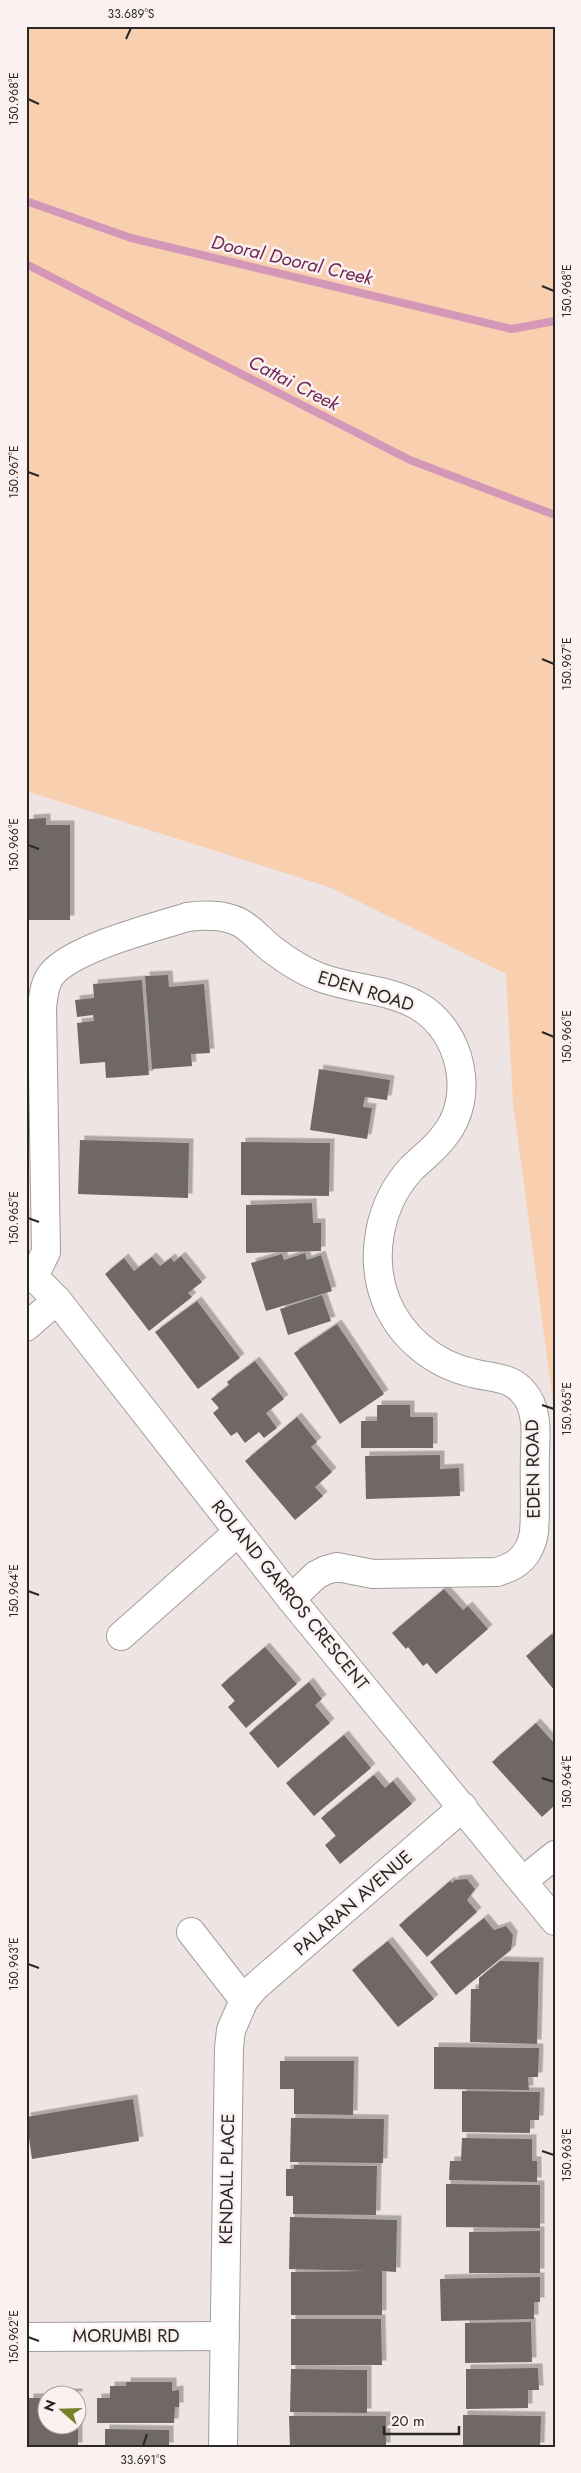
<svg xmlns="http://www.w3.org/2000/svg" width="581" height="2473" font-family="Jost,sans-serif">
	<defs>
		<filter id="shadow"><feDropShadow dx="4.5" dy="-4.5" stdDeviation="0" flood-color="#0004"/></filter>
	</defs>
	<rect width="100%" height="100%" fill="#ede4e3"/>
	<!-- green -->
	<polygon fill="#f8d0b0" points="26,26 555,26 555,1417 513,1103 506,974 329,887 26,791"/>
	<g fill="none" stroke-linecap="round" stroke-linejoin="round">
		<!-- stream -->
		<g stroke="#d597b8" stroke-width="8">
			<polyline points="26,201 131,238 512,329 555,321"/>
			<polyline points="26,264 410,460 555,515"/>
		</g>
	</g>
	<!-- building -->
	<g fill="#6f6866" filter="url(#shadow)">
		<polygon points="46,818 46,825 70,825 70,920 29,920 29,819"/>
		<polygon points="168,975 169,987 204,984 210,1053 191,1054 192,1066 152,1069 145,976"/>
		<polygon points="142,980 149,1075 106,1078 105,1062 80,1064 77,1023 94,1021 93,1015 77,1017 75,1000 94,998 93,984"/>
		<polygon points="319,1069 390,1080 387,1100 365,1097 363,1107 372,1108 367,1139 310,1130"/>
		<polygon points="80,1140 189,1143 188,1198 78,1194"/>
		<polygon points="241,1142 330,1143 329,1196 241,1195"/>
		<polygon points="312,1203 313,1223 321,1223 321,1251 246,1253 246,1205"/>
		<polygon points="305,1253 307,1260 321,1255 332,1291 266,1311 251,1263 282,1254 284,1260"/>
		<polygon points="181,1256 202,1282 188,1293 192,1297 149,1331 105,1274 124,1258 134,1271 152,1257 160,1266 171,1258 174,1262"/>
		<polygon points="322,1295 331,1321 288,1335 280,1309"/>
		<polygon points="197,1301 240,1358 198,1389 155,1332"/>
		<polygon points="337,1324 384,1394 340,1424 294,1353"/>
		<polygon points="255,1361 284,1399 266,1413 277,1428 264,1438 259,1432 245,1443 237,1432 231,1436 213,1413 219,1408 211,1399 229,1385 227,1382"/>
		<polygon points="377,1405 410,1405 410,1417 433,1417 433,1448 361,1448 361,1421 377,1421"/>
		<polygon points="297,1417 317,1442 311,1447 332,1472 315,1487 323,1496 295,1520 245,1461"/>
		<polygon points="440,1455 440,1469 459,1468 460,1496 366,1499 365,1456"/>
		<polygon points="444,1589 463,1610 468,1606 488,1629 436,1674 427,1663 423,1666 408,1647 406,1649 392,1633"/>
		<polygon points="552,1634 555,1637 555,1691 526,1656"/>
		<polygon points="265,1647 297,1684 246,1728 228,1707 235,1701 221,1685"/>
		<polygon points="309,1682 322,1699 315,1705 330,1723 278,1768 249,1733"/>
		<polygon points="536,1723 555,1744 555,1805 542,1817 492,1762"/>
		<polygon points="344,1735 371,1768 314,1816 286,1783"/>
		<polygon points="374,1775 385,1788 393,1781 412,1804 340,1864 325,1845 336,1836 321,1818"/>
		<polygon points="467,1879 475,1889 467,1900 477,1912 427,1957 399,1925 450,1881 452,1883 455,1880"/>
		<polygon points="484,1918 494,1930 506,1926 513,1935 511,1950 456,1995 430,1962"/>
		<polygon points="388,1941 434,1999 398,2027 352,1970"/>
		<polygon points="500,1961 539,1962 537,2044 470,2042 471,1989 479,1989 479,1978"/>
		<polygon points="434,2047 539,2048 538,2077 528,2077 529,2090 434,2089"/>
		<polygon points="280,2061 354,2061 353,2115 294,2114 294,2089 280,2089"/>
		<polygon points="462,2091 540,2092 539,2120 530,2120 530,2133 462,2132"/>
		<polygon points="133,2099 139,2141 32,2159 26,2117"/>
		<polygon points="291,2118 384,2119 383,2163 290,2162"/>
		<polygon points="462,2138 532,2139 532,2161 537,2161 537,2182 449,2180 450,2161 461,2161"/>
		<polygon points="294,2165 377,2166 376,2215 293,2214 293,2196 286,2196 286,2169 294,2169"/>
		<polygon points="446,2184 540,2185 540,2228 446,2227"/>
		<polygon points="290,2217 397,2220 396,2272 382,2271 382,2315 291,2315 291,2272 367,2271 289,2269"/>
		<polygon points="540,2231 540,2273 469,2273 469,2232"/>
		<polygon points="540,2277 540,2302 534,2302 534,2319 441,2321 440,2279"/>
		<polygon points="291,2319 381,2319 382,2365 291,2365"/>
		<polygon points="531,2322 532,2362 465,2363 465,2323"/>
		<polygon points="538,2368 539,2390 528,2390 528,2408 466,2409 466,2369"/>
		<polygon points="291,2369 367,2370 367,2413 290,2412"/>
		<polygon points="126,2382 172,2382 172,2391 179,2390 179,2407 175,2407 174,2423 97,2423 97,2398 110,2398 110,2386 126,2386"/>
		<rect x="51" y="2393" width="27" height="3"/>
		<polygon points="29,2398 48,2398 48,2426 78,2426 78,2447 28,2447"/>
		<polygon points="463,2415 541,2416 540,2447 463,2447"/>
		<polygon points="289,2416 386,2416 386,2447 290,2447"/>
		<polygon points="105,2429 169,2430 169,2447 105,2447"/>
	</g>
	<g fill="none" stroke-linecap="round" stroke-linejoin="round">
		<!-- street casing -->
		<g stroke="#a49c9b" stroke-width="30">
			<g id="street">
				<polyline points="26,1269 57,1300 291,1599 555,1921"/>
				<path d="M 34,1276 L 46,1252 L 42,1008 C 43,998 44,987 49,978 C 66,949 154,928 187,917 C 204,915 223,914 239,922 C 252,929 261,941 273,950 C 286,960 303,971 319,977 C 352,990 389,988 420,1007 C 461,1032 476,1096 445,1135 C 436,1148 422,1158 411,1169 C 379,1204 369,1257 386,1301 C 401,1337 433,1364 472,1373 C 491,1378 511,1376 524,1393 C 529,1399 533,1408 534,1416 C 537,1427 535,1442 535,1454 C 534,1480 536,1507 534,1532 C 533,1538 531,1545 528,1550 C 521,1563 510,1568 497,1572 L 373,1574 L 337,1567 L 326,1570 L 316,1575 L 291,1599"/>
				<polyline points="26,1327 57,1300"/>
				<polyline points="121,1636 238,1532"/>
				<polyline points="523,1881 555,1855"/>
				<polyline points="191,1932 244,2000 231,2030 229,2048 223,2447"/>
				<polyline points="244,2000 255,1987 463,1807"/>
				<polyline points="26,2337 225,2336"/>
			</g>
		</g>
		<!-- street -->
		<use href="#street" stroke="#fff" stroke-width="28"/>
	</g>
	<!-- ticks -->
	<path fill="none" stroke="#2a2727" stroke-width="2" d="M 126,39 L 131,28M 28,99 L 39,104M 542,286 L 554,291M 28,472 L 39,476M 542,659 L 554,664M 28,845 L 39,849M 542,1032 L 554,1037M 28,1218 L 39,1222M 542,1405 L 554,1409M 28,1591 L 39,1595M 542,1778 L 554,1782M 28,1964 L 39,1968M 542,2151 L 554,2155M 28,2337 L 39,2341M 143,2446 L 147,2434"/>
	<g text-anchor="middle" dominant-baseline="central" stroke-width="5" stroke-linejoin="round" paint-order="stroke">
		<!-- street labels -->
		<g font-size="18" fill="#2a2727" stroke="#faf1f0">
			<text transform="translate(366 991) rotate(17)">EDEN ROAD</text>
			<text transform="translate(533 1469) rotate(-91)">EDEN ROAD</text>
			<text transform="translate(290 1595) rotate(51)">ROLAND GARROS CRESCENT</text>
			<text transform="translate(353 1903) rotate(-41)">PALARAN AVENUE</text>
			<text transform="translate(227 2179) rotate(-89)">KENDALL PLACE</text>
			<text x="126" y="2336">MORUMBI RD</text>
		</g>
		<!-- water labels -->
		<g font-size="19" font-style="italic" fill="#712854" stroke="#faf1f0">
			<text transform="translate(292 260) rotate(13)">Dooral Dooral Creek</text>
			<text transform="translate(294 383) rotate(27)">Cattai Creek</text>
		</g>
	</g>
	<!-- border -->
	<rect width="581" height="2473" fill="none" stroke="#faf1f0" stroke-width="55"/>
	<!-- north arrow -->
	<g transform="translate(62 2410) rotate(290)"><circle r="24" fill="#faf1f0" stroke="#a7a0a0"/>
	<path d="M0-4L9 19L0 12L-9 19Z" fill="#78802c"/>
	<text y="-8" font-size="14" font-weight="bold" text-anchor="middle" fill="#2a2727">N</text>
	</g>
	<!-- scale -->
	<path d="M384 2426v8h75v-8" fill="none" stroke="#2a2727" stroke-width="2.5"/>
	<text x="391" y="2426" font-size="15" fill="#2a2727" stroke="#faf1f0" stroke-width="4" paint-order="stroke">20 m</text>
	<rect x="28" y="28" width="526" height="2418" fill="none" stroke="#2a2727" stroke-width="2"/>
	<g font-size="12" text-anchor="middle" fill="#2a2727">
		<text x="131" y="18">33.689°S</text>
		<text transform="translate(14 99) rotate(-90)" y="4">150.968°E</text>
		<text transform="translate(567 291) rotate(-90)" y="4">150.968°E</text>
		<text transform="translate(14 472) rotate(-90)" y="4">150.967°E</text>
		<text transform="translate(567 664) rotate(-90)" y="4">150.967°E</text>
		<text transform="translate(14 845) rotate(-90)" y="4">150.966°E</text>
		<text transform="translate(567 1037) rotate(-90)" y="4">150.966°E</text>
		<text transform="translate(14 1218) rotate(-90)" y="4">150.965°E</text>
		<text transform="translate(567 1409) rotate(-90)" y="4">150.965°E</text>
		<text transform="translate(14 1591) rotate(-90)" y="4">150.964°E</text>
		<text transform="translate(567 1782) rotate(-90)" y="4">150.964°E</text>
		<text transform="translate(14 1964) rotate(-90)" y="4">150.963°E</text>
		<text transform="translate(567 2155) rotate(-90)" y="4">150.963°E</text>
		<text transform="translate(14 2337) rotate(-90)" y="4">150.962°E</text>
		<text x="143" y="2464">33.691°S</text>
	</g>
</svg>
